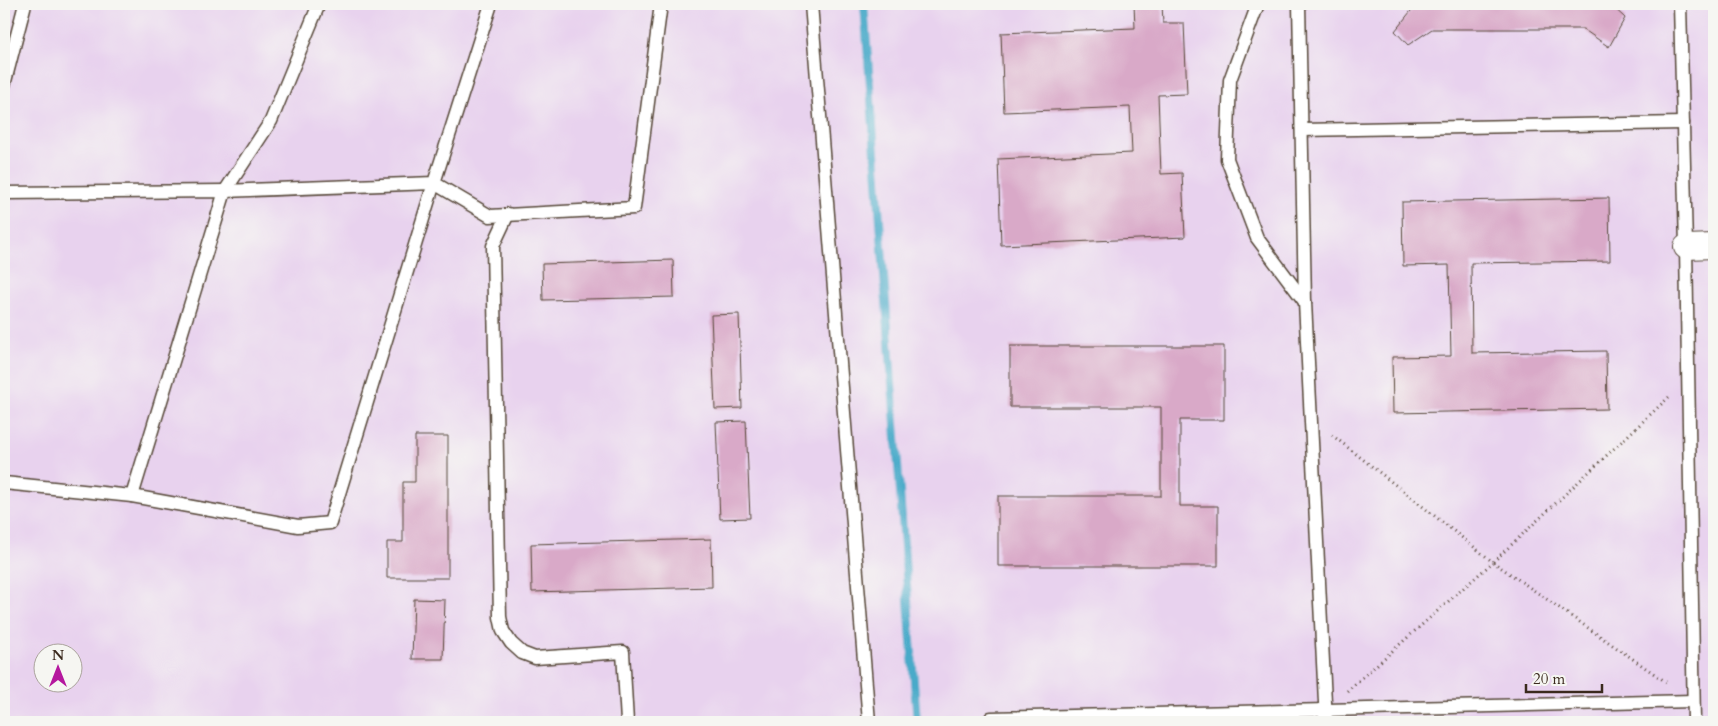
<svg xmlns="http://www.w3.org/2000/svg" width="1718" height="726" font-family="Cardo,serif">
	<rect width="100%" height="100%" fill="#f6f6f2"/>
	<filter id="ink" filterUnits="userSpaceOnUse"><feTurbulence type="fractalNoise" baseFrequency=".02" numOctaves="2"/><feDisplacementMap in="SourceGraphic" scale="10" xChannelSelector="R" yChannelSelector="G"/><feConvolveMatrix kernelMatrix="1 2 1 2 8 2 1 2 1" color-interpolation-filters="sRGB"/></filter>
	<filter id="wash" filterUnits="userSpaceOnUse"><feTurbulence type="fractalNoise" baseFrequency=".0096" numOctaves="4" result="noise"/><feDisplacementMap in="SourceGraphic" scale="20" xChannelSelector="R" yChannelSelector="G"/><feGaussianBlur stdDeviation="1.12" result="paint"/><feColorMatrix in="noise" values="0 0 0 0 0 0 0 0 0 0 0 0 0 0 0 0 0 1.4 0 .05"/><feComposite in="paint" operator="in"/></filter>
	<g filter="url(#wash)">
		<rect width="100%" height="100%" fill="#eae4c6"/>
		<!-- built -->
		<path fill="#e8d2ee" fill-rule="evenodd" d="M 4,4 L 1714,4 L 1714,722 L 4,722 ZM 42,654 L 72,654 L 72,684 L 42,684 Z"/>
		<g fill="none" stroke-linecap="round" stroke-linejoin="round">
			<!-- stream -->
			<polyline stroke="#4aaac9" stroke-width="8" points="864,4 917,722"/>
		</g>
		<g id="blocks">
			<!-- building -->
			<g fill="#d9a9c8">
				<polygon points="1134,4 1162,4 1163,23 1184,23 1187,94 1158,95 1161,174 1182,173 1185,237 1001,245 998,159 1132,153 1130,107 1004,112 1001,33 1135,28"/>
				<polygon points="1414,4 1610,4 1625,18 1609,47 1583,29 1432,29 1408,45 1395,31 1414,7"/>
				<polygon points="1609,198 1610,261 1471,263 1472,353 1606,351 1607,409 1393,413 1392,357 1451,356 1449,265 1403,266 1402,202"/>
				<polygon points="673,260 674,297 543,300 542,264"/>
				<polygon points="739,314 742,408 715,409 711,315"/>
				<polygon points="1010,346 1224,346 1224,420 1180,420 1180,506 1218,506 1218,566 998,566 998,496 1161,496 1161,407 1010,407"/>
				<polygon points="746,421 750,518 720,519 716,422"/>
				<polygon points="415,436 448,436 448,578 387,578 387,542 403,542 403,482 415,482"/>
				<polygon points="711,539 712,587 532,592 531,544"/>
				<polygon points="414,599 445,600 443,659 412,659"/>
			</g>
		</g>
	</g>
	<g filter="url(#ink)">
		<use href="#blocks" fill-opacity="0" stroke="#554637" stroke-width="1"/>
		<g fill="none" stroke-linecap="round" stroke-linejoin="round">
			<!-- service casing -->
			<g stroke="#554637" stroke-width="15">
				<g id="service">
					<polyline points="811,4 869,722"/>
					<polyline points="1258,4 1230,80 1227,159 1257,238 1305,302"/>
					<polyline points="1299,4 1305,302 1326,722"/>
					<polyline points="1680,4 1686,247 1694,722"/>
					<polyline points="4,85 25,4"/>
					<polyline points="1302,130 1683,123"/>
					<polyline points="225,191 434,183 491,4"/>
					<polyline points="225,191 271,121 319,4"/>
					<polyline points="4,193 225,191 132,496 298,526 330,523 434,183 490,216 634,208 661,4"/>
					<polyline points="508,214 493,246 500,617 503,631 511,643 522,653 535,658 623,652 627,722"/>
					<polyline points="4,483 132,496"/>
					<polyline points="991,722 991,718 1693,701"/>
				</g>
			</g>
			<!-- minor casing -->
			<g stroke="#554637" stroke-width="26">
				<polyline id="minor" points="1686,247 1714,246"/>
			</g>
			<!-- path -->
			<g stroke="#554637" stroke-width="3" stroke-dasharray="1 4" stroke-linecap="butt">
				<polyline points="1332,435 1493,562 1666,682"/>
				<polyline points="1347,691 1493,562 1669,397"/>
			</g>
			<!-- service -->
			<use href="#service" stroke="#fff" stroke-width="12"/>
			<!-- minor -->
			<use href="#minor" stroke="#fff" stroke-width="24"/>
		</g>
	</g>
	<!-- margin -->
	<rect width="1718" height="726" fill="none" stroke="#f6f6f2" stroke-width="20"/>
	<!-- north arrow -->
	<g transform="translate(58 668)"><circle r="24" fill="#f6f6f2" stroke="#aba49d"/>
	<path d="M0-4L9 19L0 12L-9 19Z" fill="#b5179e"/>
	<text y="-8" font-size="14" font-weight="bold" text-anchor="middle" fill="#3b2a1e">N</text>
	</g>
	<!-- scale -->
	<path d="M1526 684v8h76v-8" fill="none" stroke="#3b2a1e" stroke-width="2.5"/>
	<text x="1533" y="684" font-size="15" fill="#3b2a1e" stroke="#f6f6f2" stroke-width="4" paint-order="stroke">20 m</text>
</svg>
